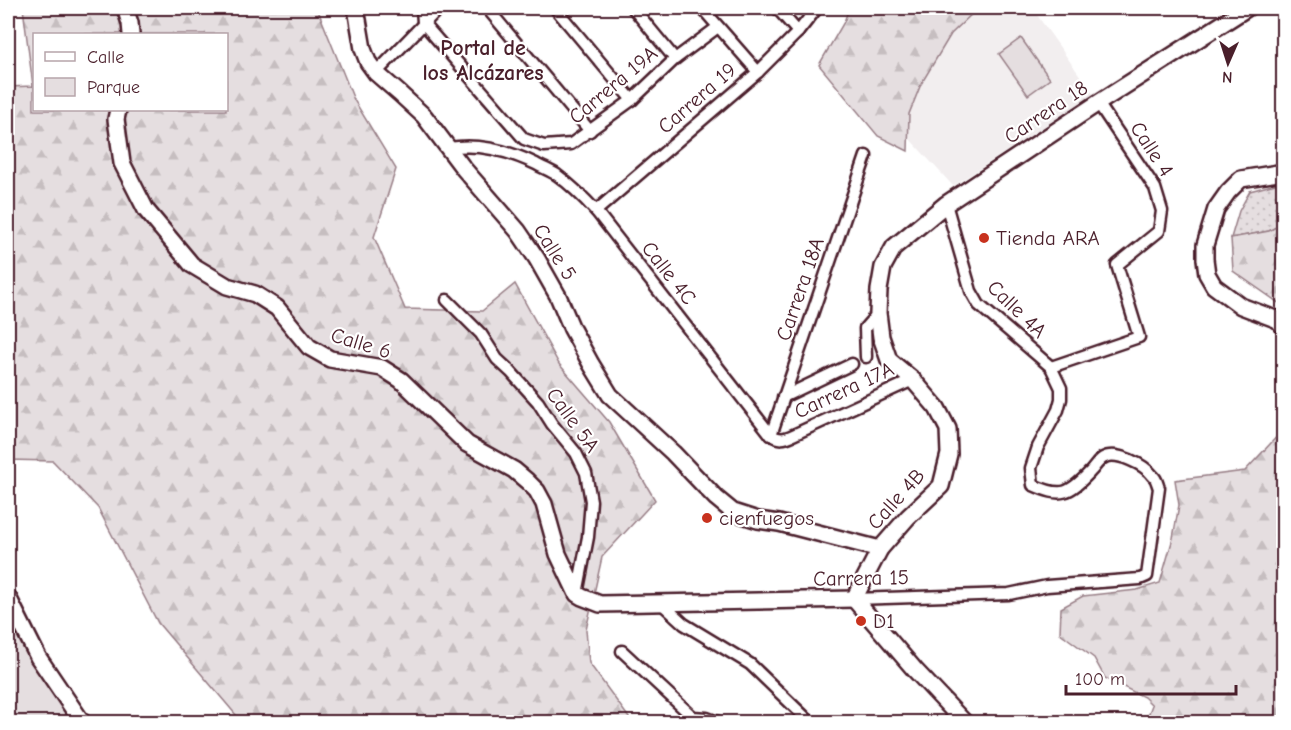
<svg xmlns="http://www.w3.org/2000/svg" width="1291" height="730" font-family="'Comic Neue',sans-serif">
	<defs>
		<pattern id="grass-dots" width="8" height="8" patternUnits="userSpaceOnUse" patternTransform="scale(1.5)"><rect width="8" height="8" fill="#e5dee0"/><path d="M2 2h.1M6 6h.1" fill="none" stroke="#c6bec0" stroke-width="1.8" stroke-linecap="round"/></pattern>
		<pattern id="forest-firs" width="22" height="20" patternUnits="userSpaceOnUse" patternTransform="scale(1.5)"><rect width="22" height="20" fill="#e5dee0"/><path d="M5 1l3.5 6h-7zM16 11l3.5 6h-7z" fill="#c6bec0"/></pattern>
	</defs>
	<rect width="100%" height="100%" fill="#fff"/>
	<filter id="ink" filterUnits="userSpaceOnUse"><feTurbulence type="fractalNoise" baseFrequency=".0167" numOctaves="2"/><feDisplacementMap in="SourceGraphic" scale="12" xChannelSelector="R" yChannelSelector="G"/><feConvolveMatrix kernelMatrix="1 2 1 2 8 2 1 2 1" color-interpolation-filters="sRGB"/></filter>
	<g filter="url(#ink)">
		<!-- built -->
		<polygon fill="#f2eeef" points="978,8 1032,8 1093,94 953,186 908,137 909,114 921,84 951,34"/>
		<!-- grass -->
		<polygon fill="url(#grass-dots)" stroke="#987e86" stroke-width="1.5" points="1283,182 1283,223 1269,231 1231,238 1239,211 1250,191"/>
		<!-- forest -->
		<g fill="url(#forest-firs)" stroke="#987e86" stroke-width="1.5" fill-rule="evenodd">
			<path d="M 23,8 L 317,8 L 354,100 L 396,169 L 374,237 L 405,309 L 482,311 L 515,284 L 559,364 L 609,422 L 655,500 L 602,557 L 586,630 L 589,663 L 632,722 L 242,722 L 158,623 L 98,508 L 53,461 L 8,460 L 8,87 L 33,86 ZM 34,34 L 226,34 L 226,110 L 34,110 Z"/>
			<polygon points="849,8 978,8 951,34 921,84 909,114 908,151 878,136 819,65 844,22"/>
			<polygon points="1283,223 1283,306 1233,271 1231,238 1269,231"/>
			<polygon points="1283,430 1283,722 1141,722 1147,718 1152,705 1144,697 1105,678 1094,658 1060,633 1061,608 1083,596 1137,590 1160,583 1173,538 1179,505 1175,480 1245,471"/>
		</g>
		<!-- park -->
		<g fill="#e5dee0" stroke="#987e86" stroke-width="1.5">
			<polygon points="1021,38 1050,79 1028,95 999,54"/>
			<polygon points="8,597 82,722 14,722 8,719"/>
		</g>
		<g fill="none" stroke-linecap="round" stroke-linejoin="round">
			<!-- street casing -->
			<g stroke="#4a1f2b" stroke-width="15">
				<g id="street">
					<polyline points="422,8 423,23 524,139 544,146 571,144 632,100 675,59 718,27"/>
					<polyline points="487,8 590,131"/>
					<polyline points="555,8 632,100"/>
					<polyline points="633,8 675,59"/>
					<polyline points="702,8 758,72"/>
					<polyline points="777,8 798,32"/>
					<polyline points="376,73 439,8"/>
					<path d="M 449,148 C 480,143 509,151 536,164 C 543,168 551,171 557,175 C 571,185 584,198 596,211 L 771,435 C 780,440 784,439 793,435 L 913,380"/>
					<polyline points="596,211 758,72 798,32 817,8"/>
					<polyline points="447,300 481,334 497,359 511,372 538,402 552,424 576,453 586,473 591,501 588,537 577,594"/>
					<polyline points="866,357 865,328 878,313"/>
					<polyline points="1051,367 1139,337 1117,265 1159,231 1162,211 1155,188 1098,103"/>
					<polyline points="783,397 852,364"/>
					<polyline points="771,435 866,156"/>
					<path d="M 854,599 L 1009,594 L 1047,586 L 1140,579 L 1147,576 L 1159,488 C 1157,484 1157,479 1153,476 C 1145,465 1116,450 1103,458 C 1098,461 1094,468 1090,472 C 1069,494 1062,498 1033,485 L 1031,468 L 1038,447 L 1058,410 L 1061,399 L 1061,388 L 1051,367 L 979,305 L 971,291 L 946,204"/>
					<polyline points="660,602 684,624 750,664 810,722"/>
					<polyline points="622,651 693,717 707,718 718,722"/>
				</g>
			</g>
			<!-- secondary casing -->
			<g stroke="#4a1f2b" stroke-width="20">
				<g id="secondary">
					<polyline points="125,8 130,23 131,34"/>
					<polyline points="356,8 363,49 368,62 376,73 399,93 424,116 464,169 518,231 537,259 558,296 572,329 591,364 610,395 673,453 716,498 733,512 758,520 779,523 880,549"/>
					<polyline points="118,110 116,119 122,163 146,210 192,265 227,286 255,294 277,308 309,347 330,359 382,368 401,380 467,444 514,470 527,481 537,491 544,504 558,554 577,594 582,597 600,604 854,599"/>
					<polyline points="1284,172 1241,179 1228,192 1216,209 1205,245 1205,259 1207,274 1214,286 1241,306 1278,320 1284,327"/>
					<polyline points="8,597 38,657 82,722"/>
					<polyline points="854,599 880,549 908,517 941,486 949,454 948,429 937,408 913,380 889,360 881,337 878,313 879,290 883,267 894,247 946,204 1098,103 1247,8"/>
					<polyline points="854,599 915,670 964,722"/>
				</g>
			</g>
			<!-- street -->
			<use href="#street" stroke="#fff" stroke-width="10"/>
			<!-- secondary -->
			<use href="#secondary" stroke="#fff" stroke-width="15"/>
		</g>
	</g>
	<!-- markers -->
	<g fill="#c8321e" stroke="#fff" stroke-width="2">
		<circle cx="984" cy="238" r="6"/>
		<circle cx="707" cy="518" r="6"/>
		<circle cx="861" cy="621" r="6"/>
	</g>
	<g text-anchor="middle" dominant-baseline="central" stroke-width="4.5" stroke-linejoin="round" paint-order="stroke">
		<!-- street labels -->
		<g font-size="21" fill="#4a1f2b" stroke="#fff">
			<text transform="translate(613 85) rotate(-40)">Carrera 19A</text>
			<text transform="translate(697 98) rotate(-41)">Carrera 19</text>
			<text transform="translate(1046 112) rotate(-34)">Carrera 18</text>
			<text transform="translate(1152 149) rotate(57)">Calle 4</text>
			<text transform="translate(555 252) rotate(58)">Calle 5</text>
			<text transform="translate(669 273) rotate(52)">Calle 4C</text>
			<text transform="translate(800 289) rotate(-71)">Carrera 18A</text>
			<text transform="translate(1017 309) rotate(44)">Calle 4A</text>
			<text transform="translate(361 343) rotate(17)">Calle 6</text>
			<text transform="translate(844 390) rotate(-25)">Carrera 17A</text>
			<text transform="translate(573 420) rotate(54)">Calle 5A</text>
			<text transform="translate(896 499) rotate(-48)">Calle 4B</text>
			<text transform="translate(861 578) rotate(-1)">Carrera 15</text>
		</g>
		<!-- poi labels -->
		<g font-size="21" fill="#4a1f2b" stroke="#fff" text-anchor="start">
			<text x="996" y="238">Tienda ARA</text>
			<text x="719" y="518">cienfuegos</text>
			<text x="873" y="621">D1</text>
		</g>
		<!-- neighbourhood labels -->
		<g font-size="22" font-weight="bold" fill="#4a1f2b" stroke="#fff">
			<text x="483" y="48">Portal de<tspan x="483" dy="25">los Alcázares</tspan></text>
		</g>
	</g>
	<!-- margin -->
	<rect width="1291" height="730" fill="none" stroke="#fff" stroke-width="30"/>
	<rect x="15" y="15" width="1261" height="700" fill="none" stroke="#4a1f2b" stroke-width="2" filter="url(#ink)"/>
	<!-- legend -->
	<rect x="33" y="33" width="195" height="78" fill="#ffffff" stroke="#b7a5aa" stroke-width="1.5"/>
	<rect x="45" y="52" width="30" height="9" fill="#ffffff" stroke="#b7a5aa" stroke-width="1.5"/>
	<text x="87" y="63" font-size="18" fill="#4a1f2b">Calle</text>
	<rect x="45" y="78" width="30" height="18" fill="#e5dee0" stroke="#b7a5aa" stroke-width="1.5"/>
	<text x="87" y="93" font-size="18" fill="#4a1f2b">Parque</text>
	<!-- north arrow -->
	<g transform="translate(1228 63) rotate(183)" stroke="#ffffff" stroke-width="4.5" paint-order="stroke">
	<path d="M0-4.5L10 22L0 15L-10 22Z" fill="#4a1f2b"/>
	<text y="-9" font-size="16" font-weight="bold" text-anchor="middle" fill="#4a1f2b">N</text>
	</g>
	<!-- scale -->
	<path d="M1066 685v9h170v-9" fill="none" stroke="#4a1f2b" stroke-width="3"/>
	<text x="1075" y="685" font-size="18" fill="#4a1f2b" stroke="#ffffff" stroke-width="4.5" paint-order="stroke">100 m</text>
</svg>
